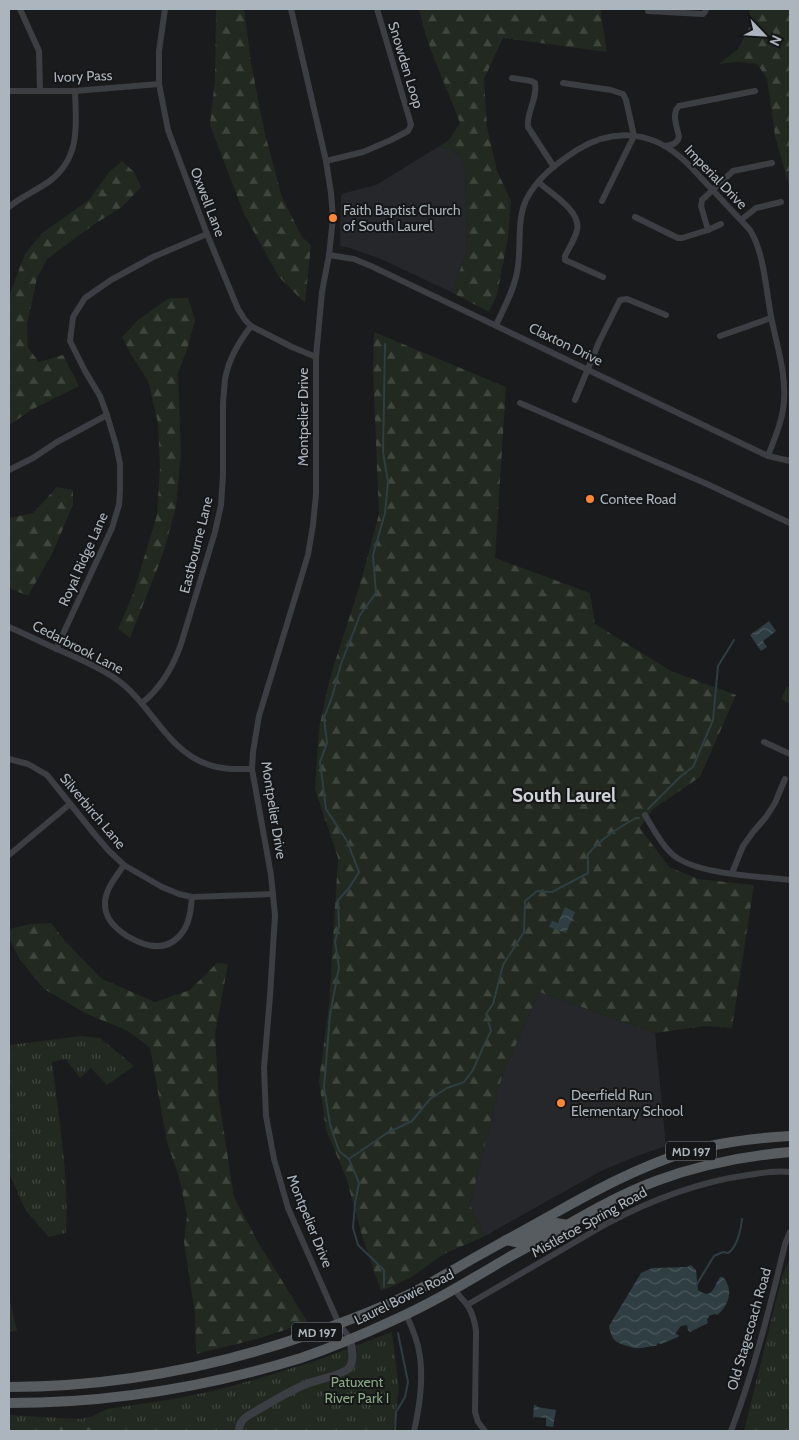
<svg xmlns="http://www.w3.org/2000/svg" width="799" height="1440" font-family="Cabin,sans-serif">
	<defs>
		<pattern id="grass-tufts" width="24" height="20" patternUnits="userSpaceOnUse" patternTransform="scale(1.25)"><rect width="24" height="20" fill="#212920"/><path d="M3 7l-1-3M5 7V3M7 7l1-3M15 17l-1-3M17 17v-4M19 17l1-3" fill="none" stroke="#3f463e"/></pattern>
		<pattern id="forest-firs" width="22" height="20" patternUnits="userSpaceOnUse" patternTransform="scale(1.25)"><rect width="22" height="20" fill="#212920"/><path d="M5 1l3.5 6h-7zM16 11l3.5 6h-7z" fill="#3f463e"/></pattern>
		<pattern id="water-waves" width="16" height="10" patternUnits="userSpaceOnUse" patternTransform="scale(1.25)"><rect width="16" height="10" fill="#2f3e42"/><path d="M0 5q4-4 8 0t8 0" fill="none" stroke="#4a585b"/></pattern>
	</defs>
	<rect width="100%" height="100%" fill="#1a1b1d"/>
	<!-- built -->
	<g fill="#26272a">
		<polygon points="438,147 449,149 460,156 465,167 467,253 451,292 383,260 350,248 340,246 341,195 345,193 376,185"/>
		<polygon points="539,992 655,1033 666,1146 637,1156 601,1171 485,1236 470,1205 502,1076"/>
	</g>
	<!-- grass -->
	<g fill="url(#grass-tufts)">
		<path d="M 81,1036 L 100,1038 L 134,1066 L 107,1085 L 91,1068 L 80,1078 L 66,1059 L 52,1062 C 59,1119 69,1176 66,1233 L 49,1237 L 26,1211 L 9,1173 L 9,1045 Z"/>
		<polygon points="790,1258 790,1431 744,1431 782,1276"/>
		<polygon points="9,1297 17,1331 9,1332"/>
		<polygon points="392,1332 399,1389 393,1431 9,1431 9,1415 81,1419 93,1416 107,1409 167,1400 213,1391 257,1379 318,1360"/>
	</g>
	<!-- forest -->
	<g fill="url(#forest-firs)">
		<polygon points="216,9 244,9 251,63 265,134 282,197 302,237 311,245 305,303 279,277 244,214 210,125 215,79"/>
		<path d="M 419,9 L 601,9 L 601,15 L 607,52 L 503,38 L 484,79 L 487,127 L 497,171 L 511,201 L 508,237 L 497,295 L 489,312 L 451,292 L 467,253 L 465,167 C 459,152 453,150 438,147 L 449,140 L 460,123 C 446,85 427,48 419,9 Z"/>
		<polygon points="749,9 790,9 790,189 775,136 767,78 757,64 738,62 719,64 738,49 751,24"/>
		<polygon points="122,161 134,172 141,187 122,207 96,223 47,259 37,278 27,324 28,348 39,362 63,355 79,386 33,409 9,425 9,296 25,254 42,233 89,200 109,172"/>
		<polygon points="169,298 188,298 195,320 187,350 178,373 181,453 176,507 163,554 130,638 118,629 133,594 157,515 160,468 158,423 148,381 132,356 122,337 138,320"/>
		<polygon points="374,332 506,387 495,558 590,593 595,624 671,671 736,695 700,777 653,809 640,828 669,867 698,879 754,885 732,1028 704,1026 655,1033 539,992 502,1076 470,1205 485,1236 444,1254 410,1278 381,1291 362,1236 346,1177 326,1130 319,1081 329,1005 338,858 315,789 319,729 329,681 361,581 379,514 373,372"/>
		<polygon points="57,487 73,490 73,505 52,554 28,596 9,588 9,518 33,513"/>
		<path d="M 51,923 L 65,941 L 102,979 L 155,1002 L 190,990 L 217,963 L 228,964 L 215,1034 L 219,1100 L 234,1197 L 258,1242 L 307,1321 C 272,1337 233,1345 196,1354 L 195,1314 L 184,1242 L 187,1215 L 179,1177 L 167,1142 L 150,1048 L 128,1031 L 85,1013 L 44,989 L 20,960 L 9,939 L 9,929 L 30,924 Z"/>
		<polygon points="47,1423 125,1431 44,1431"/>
	</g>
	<!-- pitch -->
	<polygon fill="#212920" points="787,686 790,688 790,704 781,699"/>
	<!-- water -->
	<g fill="url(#water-waves)">
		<polygon points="769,621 776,631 763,641 767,647 761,651 750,635"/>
		<polygon points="565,907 575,912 566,933 549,927 552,921 558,923"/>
		<path d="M 691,1265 L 696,1270 L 698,1290 C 713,1301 714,1285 720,1277 L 723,1277 C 734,1289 729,1306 717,1315 L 715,1314 L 709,1316 L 707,1320 L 708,1323 L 690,1332 L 688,1330 L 687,1325 L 681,1326 L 675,1334 L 679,1335 L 678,1337 L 661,1344 L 658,1343 L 656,1346 C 649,1346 645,1348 640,1348 C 635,1349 631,1347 627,1346 C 614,1342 612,1340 609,1326 L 641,1273 L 652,1268 L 687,1267 Z"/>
		<polygon points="534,1405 537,1406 537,1407 556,1410 553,1427 546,1426 546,1418 535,1417 533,1418"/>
	</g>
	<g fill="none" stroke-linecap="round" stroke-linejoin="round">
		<!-- stream -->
		<g stroke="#2f3e42" stroke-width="2">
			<polyline points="648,809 680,777 693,767 713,720 718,666 734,640"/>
			<polyline points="349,1159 339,1151 330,1124 324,1087 330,1015 339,967 335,942 339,926 338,900 349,888 359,872 347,841 326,809 320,762 327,743 324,718 332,697 341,664 360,615 376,593 373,555 385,513 388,482 383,452 385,344"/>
			<path d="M 697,1284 L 714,1256 L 723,1252 L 728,1253 C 737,1248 741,1229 742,1219"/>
			<path d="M 384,1287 L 384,1270 L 358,1245 L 353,1228 L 355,1203 L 359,1183 L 349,1159 L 387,1133 L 412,1121 L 430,1099 L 447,1088 L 464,1082 L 473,1070 L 485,1043 L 491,1031 L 486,1014 L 493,1004 L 503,965 L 524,932 L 525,901 L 537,891 L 552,892 L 588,873 L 588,854 C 602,838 618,828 636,818 L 639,818"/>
			<polyline points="395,1431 396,1412 405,1397 408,1382 398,1333"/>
		</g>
		<!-- minor -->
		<g stroke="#3b3e42" stroke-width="6">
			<polyline points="20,9 39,51 40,90"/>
			<polyline points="165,9 159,51 159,84 168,130 207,234 238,309 245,320 251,326 292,347 316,357"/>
			<polyline points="291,9 326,161 331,193 333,218 329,255 322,292 316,357 316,494 313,525 308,555 259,716 253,752 252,769 271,875 275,915 270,996 264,1068 266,1116 274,1159 288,1208 339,1324 350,1338"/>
			<polyline points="648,11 703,14 705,12 706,9"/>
			<path d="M 512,78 L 531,81 L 535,83 C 538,98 526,113 528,127 L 554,167"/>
			<polyline points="563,83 611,90 623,94 626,100 634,136 602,201"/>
			<polyline points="9,91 75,91 159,84"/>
			<path d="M 665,146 C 672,145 677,144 679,137 C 677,126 671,114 679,106 L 755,91"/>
			<polyline points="326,161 363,152 391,140 408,131 411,125 410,121 377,9"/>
			<path d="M 538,182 C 550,192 582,212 577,230 C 575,239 569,248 565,256 L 565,260 L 603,277"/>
			<path d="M 9,207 C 22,196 38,190 51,180 C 81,156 76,124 75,91"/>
			<polyline points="635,217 678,238 682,238 708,230 721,224"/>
			<polyline points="741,220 756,208 781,202"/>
			<polyline points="708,230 701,206 702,200 733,171 772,163"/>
			<polyline points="329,255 354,259 371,266 768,456 790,461"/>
			<path d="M 496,325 C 504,308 514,290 517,272 C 522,249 516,222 526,200 C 537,178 557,163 577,150 C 611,129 648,130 679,156 C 689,164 697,174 706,183 C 721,199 736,215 750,230 C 764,252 766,290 771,316 C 776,343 786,372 784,400 C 783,420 775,437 768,456"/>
			<polyline points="720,336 771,318"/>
			<polyline points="575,400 599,342 620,300 627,299 666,315"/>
			<polyline points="520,403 707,484 790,523"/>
			<polyline points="9,470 33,458 57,442 107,415"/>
			<path d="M 9,627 C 25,634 41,642 57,649 C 77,658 98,666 116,679 C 150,702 167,751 207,764 C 221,770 237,769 252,769"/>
			<polyline points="56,649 112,528 119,505 120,491 120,464 116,445 107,415 100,396 85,371 70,341 73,317 85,298 111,280 153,257 207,234"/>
			<path d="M 142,703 C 162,687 173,667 181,644 L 215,532 L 221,505 L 223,475 L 223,403 L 225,379 C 229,358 239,342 251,326"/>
			<polyline points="764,742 790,754"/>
			<polyline points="9,759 28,764 47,775 96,836 109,851 124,865 162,887 179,894 192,897 273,894"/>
			<path d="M 645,815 C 653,828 660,843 671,853 C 693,875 759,876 790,880"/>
			<polyline points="9,855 70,804"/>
			<path d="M 124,865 C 116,877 106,888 105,902 C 104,918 115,928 127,936 C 147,948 169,953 184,930 C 190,920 191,908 192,897"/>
			<polyline points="732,873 743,846 753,832 766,817 775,803 785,779"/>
			<path d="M 455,1289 C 458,1296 464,1300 468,1306 C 472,1313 475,1322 476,1331 L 475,1412 L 478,1422 L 485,1431"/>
			<path d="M 467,1305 L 606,1224 C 651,1200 697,1182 748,1175 C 762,1173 776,1170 790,1172"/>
			<path d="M 406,1314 C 411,1326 417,1338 419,1351 C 424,1377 420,1405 414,1431"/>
			<path d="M 731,1431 C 754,1371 770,1307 785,1244 L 790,1232"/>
		</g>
		<!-- tertiary -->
		<path stroke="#3b3e42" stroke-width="8" d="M 239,1431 C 239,1423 243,1419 249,1415 C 267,1405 285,1393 304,1385 C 315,1380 340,1376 348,1369 C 356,1361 351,1347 350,1338"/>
		<!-- primary -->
		<g stroke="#575c61" stroke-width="10">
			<polyline points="506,1240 520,1243 556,1223 568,1225"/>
			<path d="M 9,1387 C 116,1387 215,1368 316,1332 C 350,1320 384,1307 416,1291 C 436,1280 455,1269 474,1258 C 501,1243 528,1228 555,1213 C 596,1190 637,1168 683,1153 C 718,1142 754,1138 790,1136"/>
			<path d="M 9,1403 C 107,1403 207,1387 301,1358 C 333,1347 364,1334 394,1320 C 435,1302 473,1278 511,1256 C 526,1248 541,1240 555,1232 C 588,1213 621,1194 656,1181 C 699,1165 744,1156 790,1152"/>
		</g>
	</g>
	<!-- markers -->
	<g fill="#fc8734" stroke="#151618" stroke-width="2">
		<circle cx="333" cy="218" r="5"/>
		<circle cx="590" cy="499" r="5"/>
		<circle cx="561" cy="1103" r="5"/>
	</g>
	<g text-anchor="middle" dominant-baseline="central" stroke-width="4" stroke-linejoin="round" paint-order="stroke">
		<!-- shield labels -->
		<g fill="#151618" stroke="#7f858c" stroke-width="1">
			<rect x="666" y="1141.5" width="50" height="19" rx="4"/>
			<rect x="292" y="1322.5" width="50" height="19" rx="4"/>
		</g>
		<g font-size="12" font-weight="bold" fill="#acb5bd">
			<text x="691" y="1151">MD 197</text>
			<text x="317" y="1332">MD 197</text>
		</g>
		<!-- street labels -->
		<g font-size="14" fill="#acb5bd" stroke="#151618">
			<text transform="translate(406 65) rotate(73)">Snowden Loop</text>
			<text transform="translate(83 76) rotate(-2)">Ivory Pass</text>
			<text transform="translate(716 177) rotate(46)">Imperial Drive</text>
			<text transform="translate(208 202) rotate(69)">Oxwell Lane</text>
			<text transform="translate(566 344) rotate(26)">Claxton Drive</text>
			<text transform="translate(303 417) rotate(-90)">Montpelier Drive</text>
			<text transform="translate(196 545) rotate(-76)">Eastbourne Lane</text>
			<text transform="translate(83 559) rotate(-66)">Royal Ridge Lane</text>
			<text transform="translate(78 647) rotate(27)">Cedarbrook Lane</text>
			<text transform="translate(274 810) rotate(81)">Montpelier Drive</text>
			<text transform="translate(93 811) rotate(50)">Silverbirch Lane</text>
			<text transform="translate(310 1221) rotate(68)">Montpelier Drive</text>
			<text transform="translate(589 1222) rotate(-29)">Mistletoe Spring Road</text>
			<text transform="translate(404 1297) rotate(-26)">Laurel Bowie Road</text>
			<text transform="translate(749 1329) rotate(-74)">Old Stagecoach Road</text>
		</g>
		<!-- poi labels -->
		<g font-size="14" fill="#acb5bd" stroke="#151618" text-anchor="start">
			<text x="343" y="210">Faith Baptist Church<tspan x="343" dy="16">of South Laurel</tspan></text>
			<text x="600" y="499">Contee Road</text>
			<text x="571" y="1095">Deerfield Run<tspan x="571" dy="16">Elementary School</tspan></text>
		</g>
		<!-- park labels -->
		<g font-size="14" fill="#8aa983" stroke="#151618">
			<text x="357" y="1382">Patuxent<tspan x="357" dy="16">River Park I</tspan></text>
		</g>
		<!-- district labels -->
		<g font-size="19" font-weight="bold" fill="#ced3d9" stroke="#151618">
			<text x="564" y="795">South Laurel</text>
		</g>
	</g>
	<!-- border -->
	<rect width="799" height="1440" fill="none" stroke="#acb5bd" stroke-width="20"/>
	<!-- north arrow -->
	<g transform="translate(764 35) rotate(115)" stroke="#151618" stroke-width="4" paint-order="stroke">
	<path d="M0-4L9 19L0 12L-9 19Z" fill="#acb5bd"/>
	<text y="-8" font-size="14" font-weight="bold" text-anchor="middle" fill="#acb5bd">N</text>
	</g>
</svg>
